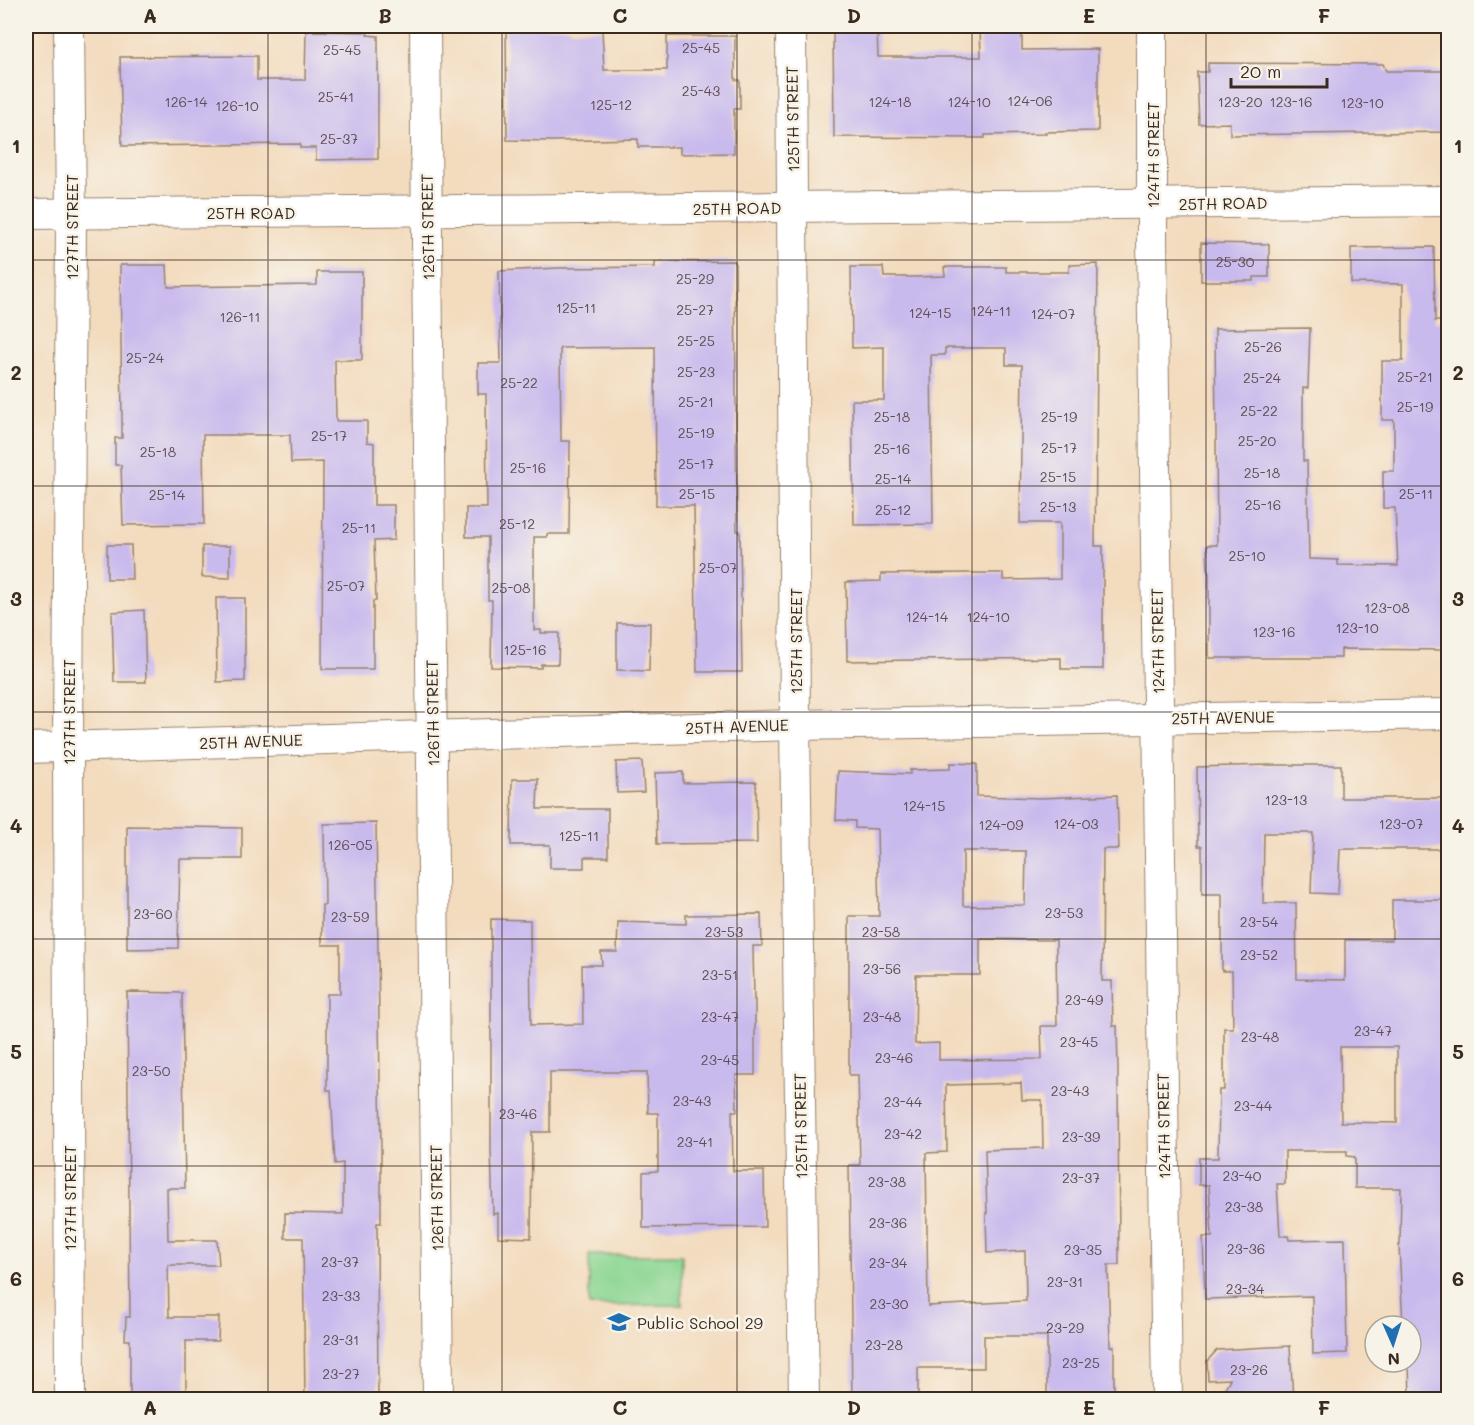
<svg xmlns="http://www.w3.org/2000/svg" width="1474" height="1425" font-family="Mali,sans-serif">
	<rect width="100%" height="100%" fill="#f7f3e8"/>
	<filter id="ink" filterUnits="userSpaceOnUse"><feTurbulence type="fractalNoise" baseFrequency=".0167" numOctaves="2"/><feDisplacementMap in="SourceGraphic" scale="12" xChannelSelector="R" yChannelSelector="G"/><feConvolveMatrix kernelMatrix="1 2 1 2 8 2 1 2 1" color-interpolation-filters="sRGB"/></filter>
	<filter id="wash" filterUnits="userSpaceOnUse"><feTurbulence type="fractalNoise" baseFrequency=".008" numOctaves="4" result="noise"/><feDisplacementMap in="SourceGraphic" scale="24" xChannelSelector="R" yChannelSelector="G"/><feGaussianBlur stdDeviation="1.35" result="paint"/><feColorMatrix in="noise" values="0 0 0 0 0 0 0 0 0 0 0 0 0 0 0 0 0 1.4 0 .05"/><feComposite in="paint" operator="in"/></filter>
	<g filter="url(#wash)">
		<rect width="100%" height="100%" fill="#f3dbbe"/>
		<!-- green -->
		<polygon fill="#8bd692" stroke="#638058" stroke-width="1.5" points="589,1255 682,1255 682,1305 589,1306"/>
		<g id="blocks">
			<!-- building -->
			<g fill="#c9baed" fill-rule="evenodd">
				<polygon points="980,26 1022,26 1022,50 1098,49 1098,131 1045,132 1046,134 985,135 985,138 834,137 833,28 877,29 878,57 981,57"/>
				<polygon points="552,27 571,28 571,30 602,29 604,70 667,70 667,36 735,36 735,80 740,80 740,109 734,109 734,153 680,154 680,147 638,147 638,139 553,141 507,140 506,28"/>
				<polygon points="306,31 368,32 367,35 378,36 378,159 316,160 316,148 300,148 300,144 122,146 120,57 257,56 257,80 305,80"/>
				<polygon points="1208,63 1383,64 1386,71 1449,71 1449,132 1230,135 1230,123 1199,124 1197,72 1208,72"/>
				<polygon points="1201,243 1269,244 1269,277 1254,277 1254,281 1201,281"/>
				<polygon points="1434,247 1435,321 1449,321 1449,650 1341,649 1341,658 1209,658 1209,572 1208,572 1207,545 1217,545 1215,329 1310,328 1308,388 1303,388 1303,461 1307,461 1309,559 1338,560 1338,565 1398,566 1395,508 1383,508 1383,471 1394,471 1394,420 1382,420 1382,361 1403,361 1403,284 1351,283 1351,248"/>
				<polygon points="735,261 737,531 740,531 742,672 697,672 694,506 656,506 655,347 560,348 561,441 570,441 569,534 547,534 547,537 534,537 534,630 541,630 541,633 559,633 558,664 541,664 541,668 491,667 492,600 488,600 488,537 466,537 466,508 487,508 486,394 478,394 478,363 501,363 499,271 558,268 655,267 655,262"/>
				<polygon points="1098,264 1095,546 1103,546 1103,669 1061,669 1061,658 847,661 846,582 881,581 881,574 968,573 1003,573 1003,580 1060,579 1060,523 1020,523 1022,365 1006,365 1006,348 945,348 945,355 931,355 933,524 854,525 852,400 884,400 884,347 852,348 851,267 883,267 884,277 915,277 945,276 944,267 1006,267 1006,272 1069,272 1069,265"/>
				<polygon points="120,265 167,265 168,287 317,285 317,272 362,272 362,360 335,360 336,421 367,421 367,442 374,443 374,505 394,505 394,540 374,541 376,601 373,601 373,669 322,669 323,462 291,463 290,435 203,435 204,524 123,525 121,465 115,465 115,438 122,438 122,418"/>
				<polygon points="107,545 131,545 132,579 107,579"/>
				<polygon points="202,546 230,546 230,578 202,577"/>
				<polygon points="216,598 245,598 245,681 217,682"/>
				<polygon points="144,610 146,682 114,682 112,612"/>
				<polygon points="617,623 650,623 649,671 617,670"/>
				<polygon points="642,761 644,792 617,793 616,762"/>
				<path d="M 950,763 L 977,764 L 977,796 L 1040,798 L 1117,795 L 1119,849 L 1103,849 L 1102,981 L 1112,981 L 1113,1026 L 1117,1026 L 1118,1071 L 1119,1265 L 1108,1265 L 1110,1346 L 1114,1346 L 1114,1400 L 1047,1400 L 1047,1336 L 984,1336 L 984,1368 L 918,1368 L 918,1400 L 852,1400 L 849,1165 L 860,1165 L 858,1075 L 849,1075 L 849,916 L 879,916 L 877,829 L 855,828 L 855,821 L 836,820 L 838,771 L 910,774 L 910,770 L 950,769 ZM 963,851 L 1026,851 L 1025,905 L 963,906 ZM 980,939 L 1056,940 L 1057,1026 L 1041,1026 L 1042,1059 L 939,1060 L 939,1043 L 915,1044 L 916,975 L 980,975 ZM 1021,1083 L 1022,1100 L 1042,1100 L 1043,1148 L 985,1150 L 987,1213 L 986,1213 L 987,1253 L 1025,1251 L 1026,1301 L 928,1306 L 926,1153 L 947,1152 L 946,1085 Z"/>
				<path d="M 1269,765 L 1341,765 L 1341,798 L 1449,798 L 1449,849 L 1340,849 L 1338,894 L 1311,893 L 1313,833 L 1264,833 L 1263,903 L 1296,903 L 1297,979 L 1345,980 L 1345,940 L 1392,940 L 1392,900 L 1449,900 L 1449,1400 L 1410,1400 L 1409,1362 L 1411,1362 L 1411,1326 L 1403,1326 L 1399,1245 L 1400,1245 L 1401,1188 L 1355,1188 L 1355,1157 L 1347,1156 L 1347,1151 L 1285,1151 L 1285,1184 L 1277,1184 L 1280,1236 L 1288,1236 L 1289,1240 L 1345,1239 L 1347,1353 L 1313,1354 L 1312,1296 L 1205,1299 L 1203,1237 L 1212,1237 L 1209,1185 L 1199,1185 L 1199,1158 L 1218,1158 L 1219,1090 L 1224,1090 L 1224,1028 L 1233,1028 L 1232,971 L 1222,971 L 1222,894 L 1202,894 L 1202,846 L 1198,846 L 1197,767 ZM 1340,1047 L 1397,1047 L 1397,1123 L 1341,1122 Z"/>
				<polygon points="683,772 683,783 756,782 757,843 657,844 655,773"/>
				<polygon points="512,779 538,779 537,809 608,809 608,857 584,857 584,868 550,868 550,845 511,845"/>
				<polygon points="376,823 381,1150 381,1223 377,1223 378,1400 305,1400 303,1238 285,1238 285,1213 343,1214 343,1163 335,1164 331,1090 327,1090 327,994 340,994 340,945 322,945 322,905 325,905 324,824"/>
				<polygon points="127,826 242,828 242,859 180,859 178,948 127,949"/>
				<polygon points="761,914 762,946 753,946 754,1000 755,1000 755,1075 736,1075 737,1111 732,1111 733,1171 764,1171 765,1227 643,1228 643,1172 658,1171 658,1113 648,1113 647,1072 550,1072 550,1132 532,1132 531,1238 498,1237 498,1213 493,1214 491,1149 491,919 530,920 531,1025 583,1024 582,965 602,965 601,952 617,952 618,922 686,924 686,915"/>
				<polygon points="127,992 182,993 185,1188 167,1188 168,1240 217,1240 219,1265 168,1265 169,1317 219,1317 218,1341 186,1341 186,1400 130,1400 130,1340 125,1340 126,1317 130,1317"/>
				<polygon points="1290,1346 1293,1400 1218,1400 1230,1379 1208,1380 1207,1361 1217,1350"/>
			</g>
		</g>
	</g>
	<g filter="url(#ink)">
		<use href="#blocks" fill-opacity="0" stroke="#97826e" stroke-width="1.5"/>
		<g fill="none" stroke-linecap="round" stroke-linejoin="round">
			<!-- minor casing -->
			<g stroke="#97826e" stroke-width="32">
				<g id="minor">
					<polyline points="69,26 71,214 68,747 70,1400"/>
					<polyline points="425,26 438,1400"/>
					<polyline points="791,26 795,725 804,1400"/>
					<polyline points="1152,26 1152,238 1167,1400"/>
					<polyline points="26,214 1448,201"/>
					<polyline points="26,748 795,725 1448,714"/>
				</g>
			</g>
			<!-- minor -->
			<use href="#minor" stroke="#fff" stroke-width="30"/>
		</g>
	</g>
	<!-- grid -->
	<path fill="none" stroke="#3b2a1e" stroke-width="1.5" stroke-opacity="0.55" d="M 268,26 L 268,1400M 502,26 L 502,1400M 737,26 L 737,1400M 972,26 L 972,1400M 1206,26 L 1206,1400M 26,260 L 1448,260M 26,486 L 1448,486M 26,712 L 1448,712M 26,939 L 1448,939M 26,1166 L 1448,1166"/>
	<!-- icons -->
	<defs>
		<g id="school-bare" transform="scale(1.8)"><path d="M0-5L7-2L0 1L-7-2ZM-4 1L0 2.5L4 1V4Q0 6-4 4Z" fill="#1f6fb2" stroke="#f7f3e8" stroke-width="2.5" paint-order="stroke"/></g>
	</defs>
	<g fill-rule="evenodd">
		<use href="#school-bare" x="619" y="1322"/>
	</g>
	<g text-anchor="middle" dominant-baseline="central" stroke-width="5" stroke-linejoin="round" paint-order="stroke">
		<!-- number labels -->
		<g font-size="14" fill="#5e4e52">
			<text x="701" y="47">25-45</text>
			<text x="342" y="49">25-45</text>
			<text x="701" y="90">25-43</text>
			<text x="336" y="96">25-41</text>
			<text x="1030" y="100">124-06</text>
			<text x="186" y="101">126-14</text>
			<text x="890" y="101">124-18</text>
			<text x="969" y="101">124-10</text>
			<text x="1240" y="101">123-20</text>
			<text x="1291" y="101">123-16</text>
			<text x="1362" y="102">123-10</text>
			<text x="611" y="104">125-12</text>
			<text x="237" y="105">126-10</text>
			<text x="339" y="138">25-37</text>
			<text x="1235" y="261">25-30</text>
			<text x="695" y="278">25-29</text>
			<text x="576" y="307">125-11</text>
			<text x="695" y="309">25-27</text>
			<text x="991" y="310">124-11</text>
			<text x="930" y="312">124-15</text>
			<text x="1053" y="313">124-07</text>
			<text x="240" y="316">126-11</text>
			<text x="696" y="340">25-25</text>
			<text x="1263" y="346">25-26</text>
			<text x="145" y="357">25-24</text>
			<text x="696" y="371">25-23</text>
			<text x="1415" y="376">25-21</text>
			<text x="1262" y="377">25-24</text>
			<text x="519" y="382">25-22</text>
			<text x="696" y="401">25-21</text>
			<text x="1415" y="406">25-19</text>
			<text x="1259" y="410">25-22</text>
			<text x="892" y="416">25-18</text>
			<text x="1059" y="416">25-19</text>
			<text x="696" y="432">25-19</text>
			<text x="329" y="435">25-17</text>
			<text x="1257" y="440">25-20</text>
			<text x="1059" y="447">25-17</text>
			<text x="892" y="448">25-16</text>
			<text x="158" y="451">25-18</text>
			<text x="696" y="463">25-17</text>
			<text x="528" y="467">25-16</text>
			<text x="1262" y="472">25-18</text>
			<text x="1058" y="476">25-15</text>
			<text x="893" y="478">25-14</text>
			<text x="697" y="493">25-15</text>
			<text x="1416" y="493">25-11</text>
			<text x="167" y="494">25-14</text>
			<text x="1263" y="504">25-16</text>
			<text x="1058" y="506">25-13</text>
			<text x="893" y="509">25-12</text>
			<text x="517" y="523">25-12</text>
			<text x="359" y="527">25-11</text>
			<text x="1247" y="555">25-10</text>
			<text x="718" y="567">25-07</text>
			<text x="346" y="585">25-07</text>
			<text x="511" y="587">25-08</text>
			<text x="1387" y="607">123-08</text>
			<text x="927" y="616">124-14</text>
			<text x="988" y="616">124-10</text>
			<text x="1357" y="627">123-10</text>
			<text x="1274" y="631">123-16</text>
			<text x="525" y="649">125-16</text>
			<text x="1286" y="799">123-13</text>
			<text x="924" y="805">124-15</text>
			<text x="1076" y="823">124-03</text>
			<text x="1401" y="823">123-07</text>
			<text x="1001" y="824">124-09</text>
			<text x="579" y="835">125-11</text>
			<text x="350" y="844">126-05</text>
			<text x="1064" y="912">23-53</text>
			<text x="153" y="913">23-60</text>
			<text x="350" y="916">23-59</text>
			<text x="1259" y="921">23-54</text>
			<text x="724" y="931">23-53</text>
			<text x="881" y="931">23-58</text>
			<text x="1259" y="954">23-52</text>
			<text x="882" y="968">23-56</text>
			<text x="720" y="974">23-51</text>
			<text x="1084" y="999">23-49</text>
			<text x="720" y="1016">23-47</text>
			<text x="882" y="1016">23-48</text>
			<text x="1373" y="1030">23-47</text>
			<text x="1260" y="1036">23-48</text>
			<text x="1079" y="1041">23-45</text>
			<text x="894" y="1057">23-46</text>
			<text x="720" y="1059">23-45</text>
			<text x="151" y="1070">23-50</text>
			<text x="1070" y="1090">23-43</text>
			<text x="692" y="1100">23-43</text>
			<text x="903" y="1101">23-44</text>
			<text x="1253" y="1105">23-44</text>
			<text x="518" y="1113">23-46</text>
			<text x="903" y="1133">23-42</text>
			<text x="1081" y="1136">23-39</text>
			<text x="695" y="1141">23-41</text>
			<text x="1242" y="1175">23-40</text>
			<text x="1081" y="1177">23-37</text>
			<text x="887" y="1181">23-38</text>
			<text x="1244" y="1206">23-38</text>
			<text x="888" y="1222">23-36</text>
			<text x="1246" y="1248">23-36</text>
			<text x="1083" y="1249">23-35</text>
			<text x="340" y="1261">23-37</text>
			<text x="888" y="1262">23-34</text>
			<text x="1065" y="1281">23-31</text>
			<text x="1245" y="1288">23-34</text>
			<text x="341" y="1295">23-33</text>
			<text x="889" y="1303">23-30</text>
			<text x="1065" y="1327">23-29</text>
			<text x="341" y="1339">23-31</text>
			<text x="884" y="1344">23-28</text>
			<text x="1081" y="1362">23-25</text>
			<text x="1249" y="1369">23-26</text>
			<text x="341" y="1373">23-27</text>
		</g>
		<!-- street labels -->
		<g font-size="16" fill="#3b2a1e" stroke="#f7f3e8">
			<text transform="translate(792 119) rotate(-91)">125TH STREET</text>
			<text transform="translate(1152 155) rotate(-90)">124TH STREET</text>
			<text transform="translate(1223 203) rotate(-1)">25TH ROAD</text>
			<text transform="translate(737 208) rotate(-1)">25TH ROAD</text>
			<text x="251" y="212">25TH ROAD</text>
			<text transform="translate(71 227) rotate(-90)">127TH STREET</text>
			<text transform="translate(427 227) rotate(-91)">126TH STREET</text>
			<text transform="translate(795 641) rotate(-90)">125TH STREET</text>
			<text transform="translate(1157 641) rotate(-91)">124TH STREET</text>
			<text transform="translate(68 712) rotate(-90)">127TH STREET</text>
			<text transform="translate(432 713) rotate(-91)">126TH STREET</text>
			<text transform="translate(1223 717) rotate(-1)">25TH AVENUE</text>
			<text transform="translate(737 726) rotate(-2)">25TH AVENUE</text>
			<text transform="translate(251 741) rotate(-2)">25TH AVENUE</text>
			<text transform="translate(800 1126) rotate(-91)">125TH STREET</text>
			<text transform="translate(1163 1126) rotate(-91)">124TH STREET</text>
			<text transform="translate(69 1198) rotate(-90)">127TH STREET</text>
			<text transform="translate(436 1198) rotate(-91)">126TH STREET</text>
		</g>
		<!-- poi labels -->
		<g font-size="16" fill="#3b2a1e" stroke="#f7f3e8" text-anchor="start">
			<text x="637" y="1322">Public School 29</text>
		</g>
	</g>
	<!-- margin -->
	<rect width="1474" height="1425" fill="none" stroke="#f7f3e8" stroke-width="66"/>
	<!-- north arrow -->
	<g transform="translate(1393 1344) rotate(177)"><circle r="28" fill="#f7f3e8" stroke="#aca397" stroke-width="1.5"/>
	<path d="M0-4.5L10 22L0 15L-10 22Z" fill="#1f6fb2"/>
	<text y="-9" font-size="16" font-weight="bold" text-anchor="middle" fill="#3b2a1e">N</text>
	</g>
	<!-- scale -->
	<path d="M1231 78v9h96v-9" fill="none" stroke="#3b2a1e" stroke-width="3"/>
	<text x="1240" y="78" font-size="18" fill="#3b2a1e" stroke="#f7f3e8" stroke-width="4.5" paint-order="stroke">20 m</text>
	<rect x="33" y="33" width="1408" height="1359" fill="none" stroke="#3b2a1e" stroke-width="2"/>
	<g font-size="20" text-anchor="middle" font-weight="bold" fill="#3b2a1e">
		<text x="150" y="23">A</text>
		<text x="385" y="23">B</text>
		<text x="620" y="23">C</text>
		<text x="854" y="23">D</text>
		<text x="1089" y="23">E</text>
		<text x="1324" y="23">F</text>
		<text x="16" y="153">1</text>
		<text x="1458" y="153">1</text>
		<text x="16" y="380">2</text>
		<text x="1458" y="380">2</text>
		<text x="16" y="606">3</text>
		<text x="1458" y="606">3</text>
		<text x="16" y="833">4</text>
		<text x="1458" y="833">4</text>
		<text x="16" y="1059">5</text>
		<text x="1458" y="1059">5</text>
		<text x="16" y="1286">6</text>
		<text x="1458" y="1286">6</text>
		<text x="150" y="1415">A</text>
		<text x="385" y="1415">B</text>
		<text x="620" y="1415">C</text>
		<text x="854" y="1415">D</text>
		<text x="1089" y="1415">E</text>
		<text x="1324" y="1415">F</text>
	</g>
</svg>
